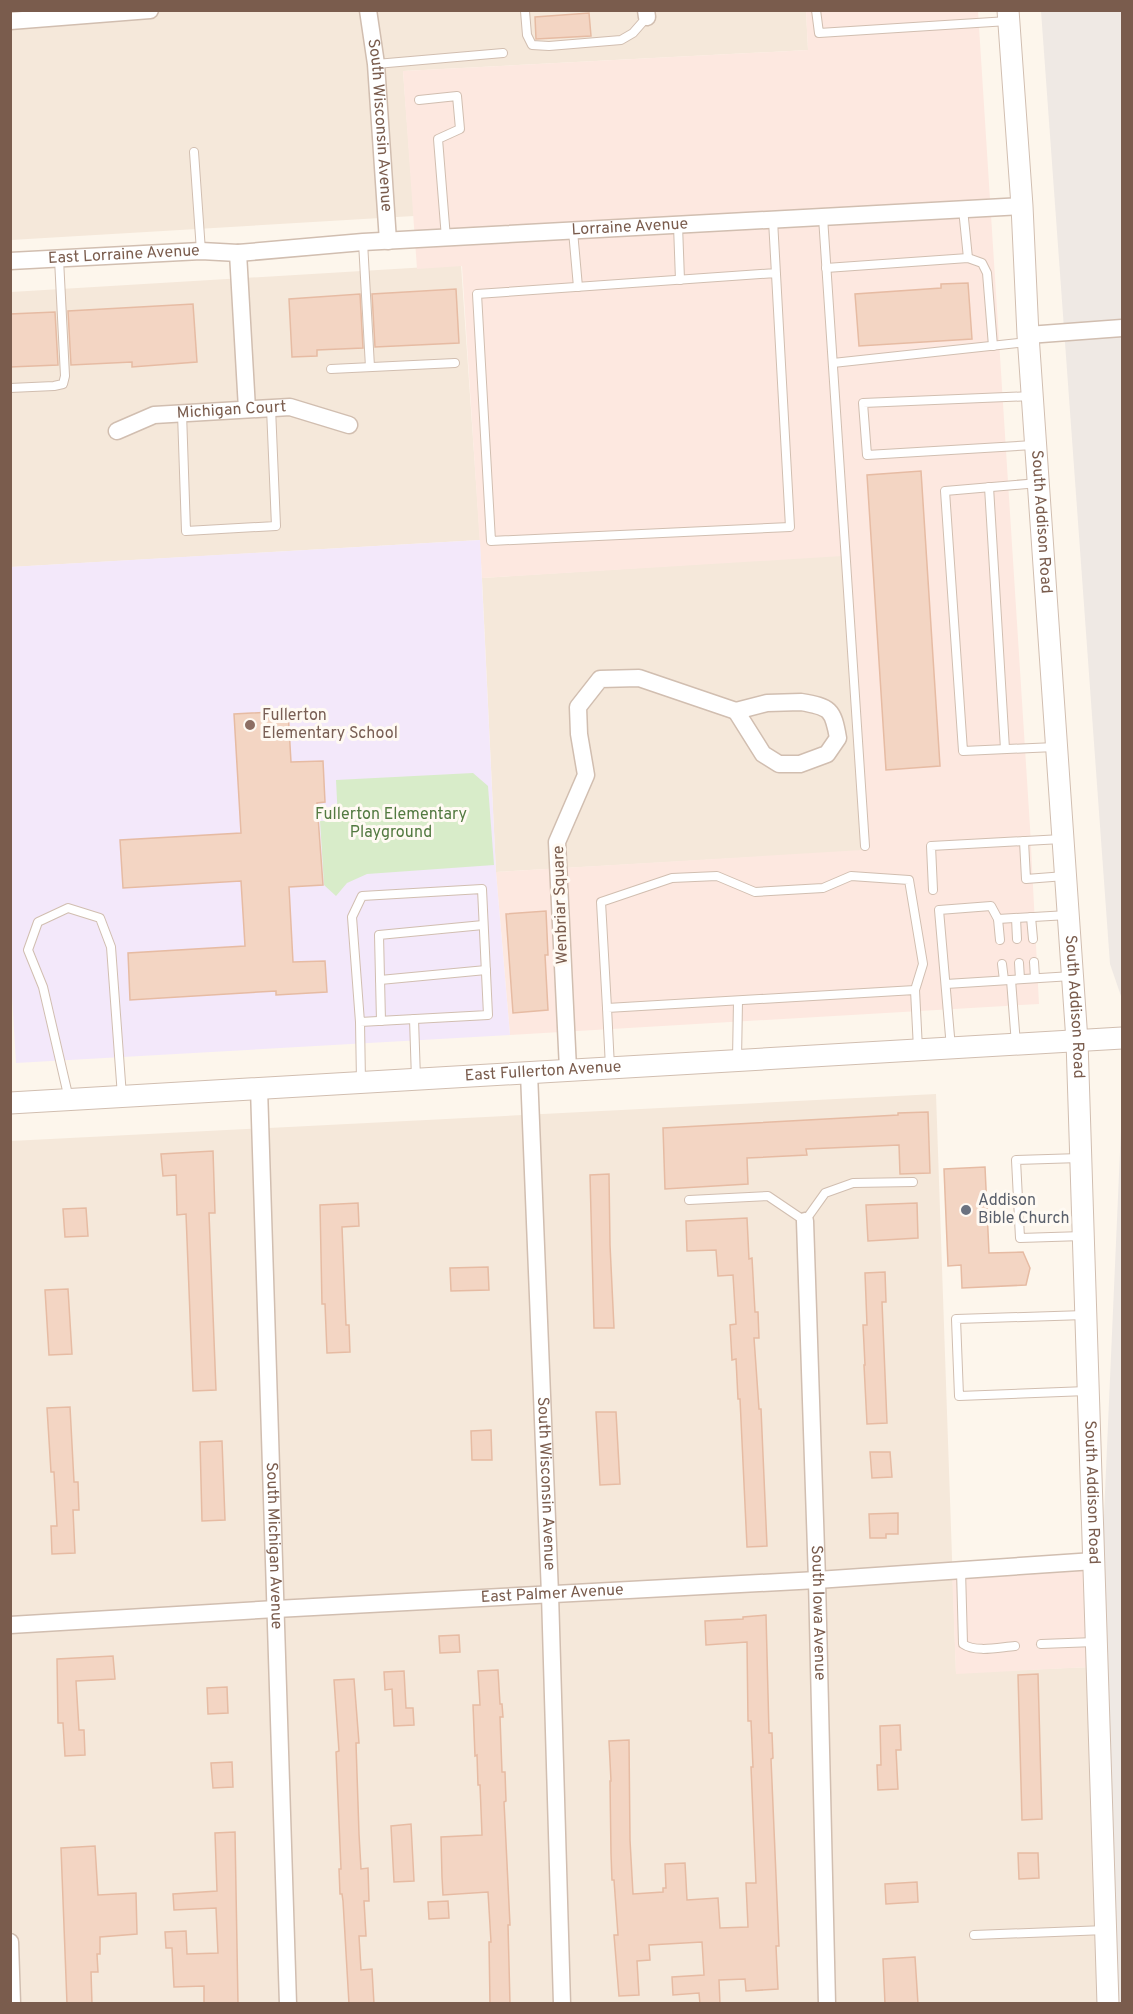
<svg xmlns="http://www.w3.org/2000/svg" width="1133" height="2014" font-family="Overpass,sans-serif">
	<rect width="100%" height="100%" fill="#fdf6ec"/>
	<!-- residential -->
	<g fill="#f5e8da">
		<polygon points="11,11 806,11 808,50 403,71 414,216 11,240"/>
		<polygon points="461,265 480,540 11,567 11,292"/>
		<polygon points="842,555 862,851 496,872 482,578"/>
		<polygon points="936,1094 956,1673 1090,1667 1100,2003 11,2004 11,1141"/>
	</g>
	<!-- commercial -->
	<g fill="#fde8e0">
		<polygon points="806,11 978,11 1030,827 1039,1004 510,1035 496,872 862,850 842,556 482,578 462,266 417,269 403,71 808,50"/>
		<polygon points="1088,1566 1090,1667 956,1674 952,1573"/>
	</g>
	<!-- industrial -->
	<g fill="#efe9e4">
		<polygon points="1041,11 1122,11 1122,999 1110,964"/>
		<polygon points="1122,1106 1122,2003 1117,2003 1102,1561"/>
	</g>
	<!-- education -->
	<polygon fill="#f3e8fa" points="480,540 496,872 510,1035 16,1063 10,962 10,567"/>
	<!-- green -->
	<polygon fill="#d8ecc9" points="473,773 488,786 494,865 367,874 347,883 336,896 324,885 320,821 338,820 336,780"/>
	<!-- building -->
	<g fill="#f3d5c3" stroke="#e6bba3" stroke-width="1.5">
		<polygon points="589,13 591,36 536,39 535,17"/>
		<polygon points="968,283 972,339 859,346 855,294 941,288 941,284"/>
		<polygon points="456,289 459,343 375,347 372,294"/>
		<polygon points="360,294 363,348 317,350 317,356 292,357 289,299"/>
		<polygon points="193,304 197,362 132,367 132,362 71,365 68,311"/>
		<polygon points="55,312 58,365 10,367 10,314"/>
		<polygon points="921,471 940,766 886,770 867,475"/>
		<polygon points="288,711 291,762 323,761 325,802 317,803 323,885 289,887 293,962 325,961 327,992 276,995 276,991 130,1000 128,953 245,946 241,881 123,888 120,840 241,833 234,714"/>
		<polygon points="546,911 548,955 545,955 548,1010 513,1013 506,914"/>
		<polygon points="928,1112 930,1173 900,1174 899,1145 806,1149 807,1155 747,1158 748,1184 665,1189 663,1128 898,1115 898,1113"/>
		<polygon points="213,1151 215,1213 209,1213 216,1390 193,1391 186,1214 177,1215 176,1175 163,1176 161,1154"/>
		<polygon points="985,1167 989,1253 1023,1252 1030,1268 1026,1285 962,1288 961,1265 948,1266 944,1169"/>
		<polygon points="609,1174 610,1245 614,1328 594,1328 590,1175"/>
		<polygon points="358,1203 359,1226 342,1227 346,1325 349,1325 350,1352 327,1353 325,1304 322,1304 320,1205"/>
		<polygon points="917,1203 918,1238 868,1241 866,1205"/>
		<polygon points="86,1208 88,1236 65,1237 63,1209"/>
		<polygon points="747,1218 749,1259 752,1258 755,1312 758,1312 759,1338 754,1338 759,1409 761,1409 767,1546 747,1547 740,1399 738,1399 736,1359 732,1360 730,1325 736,1324 733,1275 718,1276 716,1250 687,1251 686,1221"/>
		<polygon points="488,1267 489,1290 451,1291 450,1268"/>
		<polygon points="885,1272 886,1302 882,1302 887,1423 867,1424 864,1365 865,1365 863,1325 867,1325 865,1273"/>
		<polygon points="68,1289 72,1354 49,1355 45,1290"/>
		<polygon points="70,1407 74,1482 78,1482 79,1510 73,1510 75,1553 52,1554 51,1526 57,1526 54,1472 51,1472 47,1408"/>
		<polygon points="596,1412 616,1412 620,1484 600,1485"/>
		<polygon points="491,1430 492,1460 472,1460 471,1431"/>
		<polygon points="222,1441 225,1520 202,1521 200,1442"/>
		<polygon points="870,1452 890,1452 892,1477 872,1478"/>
		<polygon points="898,1513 898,1534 886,1534 886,1538 870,1538 869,1514"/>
		<polygon points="766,1615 769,1733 772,1733 773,1758 771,1759 779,1946 776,1946 778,1989 746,1991 745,1979 719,1980 720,2004 700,2004 699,1993 673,1995 672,1977 704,1975 702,1942 649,1945 650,1960 637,1961 639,1995 619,1996 614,1935 618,1935 614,1880 612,1880 611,1854 610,1781 611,1781 609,1741 629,1740 630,1840 633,1894 663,1892 663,1888 666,1888 665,1864 685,1863 687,1900 718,1898 720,1928 748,1927 746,1883 756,1883 751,1767 753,1767 751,1721 748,1721 747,1642 706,1645 705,1621 743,1619 743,1617"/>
		<polygon points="459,1635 460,1652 440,1653 439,1636"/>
		<polygon points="113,1656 115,1679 76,1681 79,1730 84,1730 85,1755 65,1756 63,1723 58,1723 57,1659"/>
		<polygon points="498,1670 500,1704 502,1704 503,1717 500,1717 502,1772 505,1772 506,1801 504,1802 510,1925 508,1925 510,2004 490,2004 489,1942 491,1942 488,1892 443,1895 442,1877 441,1837 482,1835 480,1785 478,1785 477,1755 475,1756 473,1705 480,1705 478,1671"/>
		<polygon points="404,1671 406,1708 413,1708 414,1725 394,1726 392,1689 385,1690 384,1672"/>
		<polygon points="1038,1674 1042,1819 1022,1820 1018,1675"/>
		<polygon points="354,1679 359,1743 356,1743 359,1834 361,1869 368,1868 369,1901 364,1901 366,1936 359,1936 361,1970 372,1969 374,2004 349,2004 343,1901 342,1894 340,1894 339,1869 341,1869 336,1752 339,1751 334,1680"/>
		<polygon points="227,1687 228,1713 208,1714 207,1688"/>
		<polygon points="900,1725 901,1750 896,1750 898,1789 878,1790 877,1765 881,1765 880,1726"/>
		<polygon points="232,1762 233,1787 213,1788 211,1763"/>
		<polygon points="411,1824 414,1881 394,1882 391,1826"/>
		<polygon points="235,1832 238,2004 204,2004 204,1986 174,1987 172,1948 166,1948 165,1932 186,1931 187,1954 218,1953 216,1908 174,1910 173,1894 217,1891 215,1833"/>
		<polygon points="95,1846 98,1895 136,1893 137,1934 100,1937 100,1954 97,1954 98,1972 91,1972 92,2004 67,2004 61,1848"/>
		<polygon points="1018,1853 1038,1853 1039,1878 1019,1879"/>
		<polygon points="917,1882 918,1902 886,1904 885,1884"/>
		<polygon points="448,1901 449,1918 429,1919 428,1902"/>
		<polygon points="915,1957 918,2004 885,2004 883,1959"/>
	</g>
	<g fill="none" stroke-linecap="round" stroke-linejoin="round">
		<!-- service casing -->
		<g stroke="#d1beb0" stroke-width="10">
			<g id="service">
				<polyline points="816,10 819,33 1008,21"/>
				<polyline points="525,11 527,35 532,45 549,46 621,40 633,33 647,17"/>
				<polyline points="376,64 503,53"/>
				<polyline points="419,100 457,96 460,129 438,139 446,238"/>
				<polyline points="194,152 201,251"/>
				<polyline points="963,209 968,258"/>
				<polyline points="823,217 865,846"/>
				<polyline points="773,220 790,527 491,541 477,294 776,273"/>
				<polyline points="678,225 680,280"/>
				<polyline points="573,231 578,287"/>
				<polyline points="363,242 370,367"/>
				<polyline points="826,268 968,258 982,263 987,273 993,346"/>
				<polyline points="833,363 1028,342"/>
				<polyline points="331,369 455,363"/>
				<polyline points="10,388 54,386 63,384 65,376 59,259"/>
				<polyline points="1033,396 863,403 867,455 1034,445"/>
				<polyline points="182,413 186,531 276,526 271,408"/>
				<polyline points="1038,483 945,491 963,751 1055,747"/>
				<polyline points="989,487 1005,749"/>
				<polyline points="1024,841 1026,879 1065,876"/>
				<polyline points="933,890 931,846 1062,839"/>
				<polyline points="1031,917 1033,939"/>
				<polyline points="1016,918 1017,939"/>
				<polyline points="998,919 1000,940"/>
				<polyline points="1034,962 1035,978"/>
				<polyline points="1019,963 1020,979"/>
				<polyline points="1002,964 1004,980"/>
				<polyline points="380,980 486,970"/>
				<polyline points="1011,980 1016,1044"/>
				<polyline points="946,984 1072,976"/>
				<polyline points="607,1008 601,902 672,878 717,876 755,892 823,888 851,876 909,880 923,964 915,990"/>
				<polyline points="414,1019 416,1079"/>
				<polyline points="381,1021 379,935 483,925"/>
				<polyline points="360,1022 488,1015 482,889 362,896 352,917 360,1022 361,1082"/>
				<polyline points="951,1048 939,910 991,906 998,919 1068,915"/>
				<polyline points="737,1060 738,1001"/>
				<polyline points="610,1067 607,1008 915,990 918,1049"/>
				<polyline points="69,1099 43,987 28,950 38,922 68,908 100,918 111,947 122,1096"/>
				<polyline points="1080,1158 1016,1160 1020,1238 1083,1236"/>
				<polyline points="689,1200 768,1196 805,1221 825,1193 853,1183 913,1182"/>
				<polyline points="1085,1315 956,1319 959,1396 1087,1391"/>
				<path d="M 961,1570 L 963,1644 C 976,1653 1000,1647 1015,1646"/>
				<polyline points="1041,1644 1095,1642"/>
				<polyline points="974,1935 1106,1930"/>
			</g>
		</g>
		<!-- minor casing -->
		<g stroke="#d1beb0" stroke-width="19">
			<g id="minor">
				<path id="s1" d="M 368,10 L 376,64 L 388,241"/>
				<polyline points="646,10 647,17"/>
				<polyline points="10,21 150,10"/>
				<polyline points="238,253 247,409"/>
				<path id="s2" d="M 10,261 L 201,251 L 238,253 L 363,242 L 1022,206"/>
				<polyline points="1028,335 1122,328"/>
				<path id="s3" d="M 117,431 L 154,415 L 290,407 L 349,425"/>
				<path d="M 801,702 C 830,707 833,709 838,738 L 827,754 L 800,764 L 779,764 L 763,754 L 736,711 L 767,703 Z"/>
				<polyline points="568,1069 557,842 586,775 579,734 578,707 600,679 639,678 736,711"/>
				<path id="s4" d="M 529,1073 L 550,1594 L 562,2004"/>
				<path id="s5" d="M 259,1088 L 288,2004"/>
				<path id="s6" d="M 805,1221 L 817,1580 L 827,2004"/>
				<path id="s7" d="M 10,1625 L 276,1609 L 817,1580 L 1094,1561"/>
				<polyline points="10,1942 12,2004"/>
			</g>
		</g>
		<!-- tertiary casing -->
		<g stroke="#d1beb0" stroke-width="23">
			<g id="tertiary">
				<path id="s8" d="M 1008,10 L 1022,206 L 1028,335 L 1077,1041 L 1108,2004"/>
				<path id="s9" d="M 10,1103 L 1122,1038"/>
			</g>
		</g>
		<!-- service -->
		<use href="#service" stroke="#fff" stroke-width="8"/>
		<!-- minor -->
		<use href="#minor" stroke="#fff" stroke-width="16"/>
		<!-- tertiary -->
		<use href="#tertiary" stroke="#fff" stroke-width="21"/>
	</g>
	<!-- markers -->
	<circle fill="#8d6e63" stroke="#fffaf3" stroke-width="2" cx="250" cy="725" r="6"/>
	<circle fill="#6b7280" stroke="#fffaf3" stroke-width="2" cx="966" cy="1210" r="6"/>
	<g text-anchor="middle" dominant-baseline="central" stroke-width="6" stroke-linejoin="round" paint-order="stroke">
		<!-- street labels -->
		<g font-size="16" fill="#7a5c4d" stroke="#fffaf3">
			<text stroke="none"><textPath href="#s1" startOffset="116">South Wisconsin Avenue</textPath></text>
			<text stroke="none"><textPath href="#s2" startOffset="621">Lorraine Avenue</textPath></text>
			<text stroke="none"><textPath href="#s2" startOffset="114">East Lorraine Avenue</textPath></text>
			<text stroke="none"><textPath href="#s3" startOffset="118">Michigan Court</textPath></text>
			<text stroke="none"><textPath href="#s8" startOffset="513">South Addison Road</textPath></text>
			<text transform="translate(561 905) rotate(-92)">Wenbriar Square</text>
			<text stroke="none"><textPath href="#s8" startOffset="999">South Addison Road</textPath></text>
			<text stroke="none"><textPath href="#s9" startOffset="534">East Fullerton Avenue</textPath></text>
			<text stroke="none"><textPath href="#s4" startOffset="411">South Wisconsin Avenue</textPath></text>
			<text stroke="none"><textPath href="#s8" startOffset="1485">South Addison Road</textPath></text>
			<text stroke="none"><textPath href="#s5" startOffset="458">South Michigan Avenue</textPath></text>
			<text stroke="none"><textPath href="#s7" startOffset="543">East Palmer Avenue</textPath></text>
			<text stroke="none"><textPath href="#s6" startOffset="392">South Iowa Avenue</textPath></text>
		</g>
		<!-- education labels -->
		<g font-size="16" fill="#785e54" stroke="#fffaf3" text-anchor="start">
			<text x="262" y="716">Fullerton<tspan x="262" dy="18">Elementary School</tspan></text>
		</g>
		<!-- park labels -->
		<g font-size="16" fill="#537a41" stroke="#fffaf3">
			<text x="391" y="815">Fullerton Elementary<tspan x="391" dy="18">Playground</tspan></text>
		</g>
		<!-- worship labels -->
		<g font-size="16" fill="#5b616d" stroke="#fffaf3" text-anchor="start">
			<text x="978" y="1201">Addison<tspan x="978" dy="18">Bible Church</tspan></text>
		</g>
	</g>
	<!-- border -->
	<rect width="1133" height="2014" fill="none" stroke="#7a5c4d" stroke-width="24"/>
</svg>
